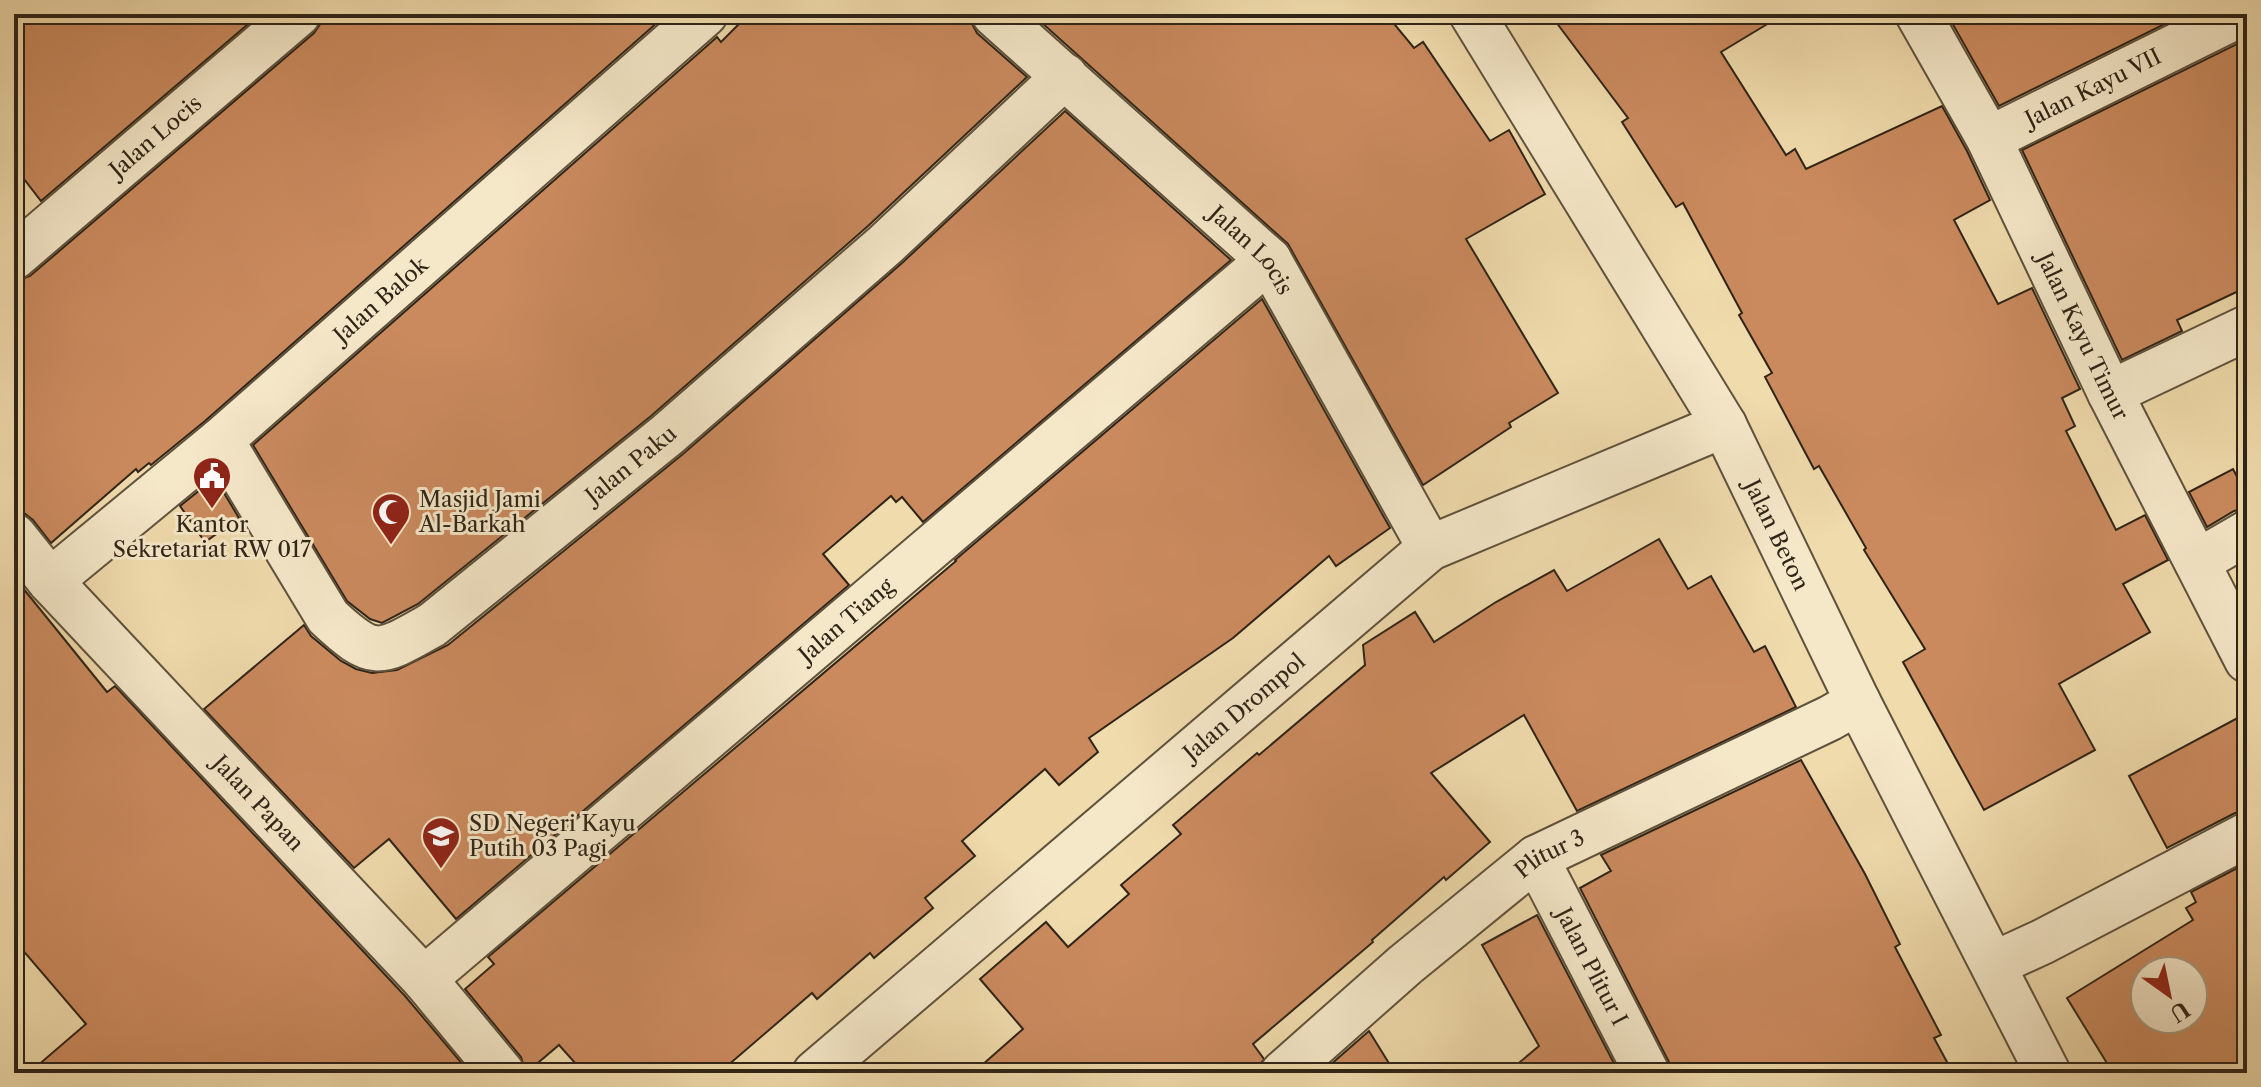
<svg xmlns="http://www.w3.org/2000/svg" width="2261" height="1087" font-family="'Libre Caslon Text',serif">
	<rect width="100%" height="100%" fill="#f0dbac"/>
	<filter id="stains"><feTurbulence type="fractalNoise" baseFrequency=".0025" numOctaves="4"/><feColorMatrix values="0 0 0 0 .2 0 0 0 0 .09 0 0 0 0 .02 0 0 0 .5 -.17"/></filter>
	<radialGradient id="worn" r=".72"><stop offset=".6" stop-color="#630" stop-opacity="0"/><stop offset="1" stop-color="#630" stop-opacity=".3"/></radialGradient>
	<!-- building -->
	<g fill="#ca8a5e" stroke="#2f2418" stroke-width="2" fill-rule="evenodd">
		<polygon points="14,14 260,14 41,201 14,166"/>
		<polygon points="322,14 667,14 205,421 151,465 149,463 138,472 136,469 51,543 33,520 24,513 14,512 14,282 30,276 314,33 321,23"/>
		<polygon points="749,14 970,14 971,22 977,33 1027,77 868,226 651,416 418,604 382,623 370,619 347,601 253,445 708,45 717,37 721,42"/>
		<polygon points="1032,14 1386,14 1414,48 1423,42 1490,141 1509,130 1545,194 1466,239 1558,393 1509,423 1511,427 1423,485 1288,244"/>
		<polygon points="1550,14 1784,14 1721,52 1786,155 1795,149 1806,169 1942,106 1967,151 1990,200 1954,220 1998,304 2032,288 2080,389 2062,398 2075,426 2066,431 2116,530 2145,515 2168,560 2123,584 2150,632 2059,684 2095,750 1984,810 1903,662 1925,649 1864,550 1866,548 1819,466 1814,469 1765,377 1772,373 1739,315 1742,313 1683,203 1676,207 1622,122 1628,118"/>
		<polygon points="1947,14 2185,14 1999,106"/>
		<polygon points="2247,39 2247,287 2177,320 2182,331 2122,360 2022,150"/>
		<polygon points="1065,111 1231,260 923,522 902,497 896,502 891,496 823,554 849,585 456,919 389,839 354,868 204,709 304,625 311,636 341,661 356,669 372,673 397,670 448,645 683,454 902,263"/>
		<polygon points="1262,299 1390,528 1336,566 1329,556 1233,638 1089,738 1098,752 1059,785 1045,769 962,841 975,856 925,898 933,908 874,958 870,953 817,999 812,993 719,1073 584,1073 559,1045 526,1073 521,1057 465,989 494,964 488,957 956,561 955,560"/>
		<polygon points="2233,469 2247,496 2247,508 2234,511 2207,527 2189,492"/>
		<polygon points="215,478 239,518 205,542 180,506"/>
		<polygon points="1659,539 1688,589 1711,576 1754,652 1765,646 1796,707 1577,811 1524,715 1431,773 1490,842 1446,880 1444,877 1372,940 1373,942 1253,1044 1264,1059 1259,1066 1259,1073 973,1073 1023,1029 980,979 1046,922 1068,947 1129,894 1121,885 1181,834 1173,825 1257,753 1259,755 1365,665 1363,645 1415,612 1434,642 1496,602 1554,570 1567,591"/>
		<polygon points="14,577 107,692 115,686 405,996 470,1073 29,1073 86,1024 14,940"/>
		<polygon points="2247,713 2247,810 2235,813 2167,848 2129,776"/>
		<polygon points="1801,760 1865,874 1900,944 1895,947 1941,1035 1934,1038 1953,1073 1672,1073 1669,1062 1580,888 1611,871 1601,855"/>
		<path d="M 2247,863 L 2247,1073 L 2113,1073 L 2067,998 L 2193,920 L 2186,908 L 2196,902 L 2191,892 ZM 2145,971 L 2193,971 L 2193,1019 L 2145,1019 Z"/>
		<polygon points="1537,915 1619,1073 1507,1073 1539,1046 1482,945"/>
		<polygon points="1369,1031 1395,1073 1321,1073"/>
	</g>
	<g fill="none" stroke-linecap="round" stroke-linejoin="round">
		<!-- minor casing -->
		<g stroke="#5f523d" stroke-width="48">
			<g id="minor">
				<path id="s1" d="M 994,14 L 1269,260 L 1430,548"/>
				<path id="s2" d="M 1472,14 L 1724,425 L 1858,702 L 2048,1073"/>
				<path id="s3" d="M 1918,14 L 1989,139 L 2110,393 L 2247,660"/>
				<path id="s4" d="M 1989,139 L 2241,14"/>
				<path id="s5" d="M 14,257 L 298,14"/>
				<polyline points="2110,393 2247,328"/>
				<path id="s6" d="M 221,440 L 328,617 C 374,660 379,655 432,625 L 667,435 L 885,245 L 1065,76"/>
				<path id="s7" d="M 14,536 L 50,581 L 424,979 L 502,1073"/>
				<polyline points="2197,562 2247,533"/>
				<path id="s8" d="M 50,581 L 221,440 L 705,14"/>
				<path id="s9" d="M 1536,858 L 1647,1073"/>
				<polyline points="1994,964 2042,942 2247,835"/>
				<path id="s10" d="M 424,979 L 1269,260"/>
				<path id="s11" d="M 815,1073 L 1430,548 L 1724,425"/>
				<path id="s12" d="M 1283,1073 L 1405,965 L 1536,858 L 1830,718 L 1858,702"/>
			</g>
		</g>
		<!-- minor -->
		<use href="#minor" stroke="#f5e8c9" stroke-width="44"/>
	</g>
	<!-- icons -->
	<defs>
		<g id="civic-pin" transform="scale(2)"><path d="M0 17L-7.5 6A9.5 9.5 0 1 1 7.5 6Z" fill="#8f2418" stroke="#f5e8c9"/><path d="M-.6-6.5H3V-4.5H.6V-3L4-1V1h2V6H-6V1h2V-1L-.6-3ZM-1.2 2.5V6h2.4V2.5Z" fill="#fff"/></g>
		<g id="mosque-pin" transform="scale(2)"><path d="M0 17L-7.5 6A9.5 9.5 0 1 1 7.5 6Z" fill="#8f2418" stroke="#f5e8c9"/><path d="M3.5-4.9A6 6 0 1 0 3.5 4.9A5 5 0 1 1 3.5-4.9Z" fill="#fff"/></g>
		<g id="school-pin" transform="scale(2)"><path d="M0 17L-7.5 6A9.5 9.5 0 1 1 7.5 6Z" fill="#8f2418" stroke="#f5e8c9"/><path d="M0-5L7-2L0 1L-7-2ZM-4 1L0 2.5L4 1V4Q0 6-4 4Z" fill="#fff"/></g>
	</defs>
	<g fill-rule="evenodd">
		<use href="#civic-pin" x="212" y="476"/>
		<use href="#mosque-pin" x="391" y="512"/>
		<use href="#school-pin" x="441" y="836"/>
	</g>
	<g text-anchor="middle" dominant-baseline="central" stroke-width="6" stroke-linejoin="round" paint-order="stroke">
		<!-- street labels -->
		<g font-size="22" fill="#2f2418" stroke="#f5e8c9">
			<text stroke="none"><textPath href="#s4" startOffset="116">Jalan Kayu VII</textPath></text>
			<text stroke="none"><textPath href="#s5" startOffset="186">Jalan Locis</textPath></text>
			<text stroke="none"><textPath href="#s1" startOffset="350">Jalan Locis</textPath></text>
			<text stroke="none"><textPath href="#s8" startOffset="434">Jalan Balok</textPath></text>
			<text stroke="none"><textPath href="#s3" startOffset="362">Jalan Kayu Timur</textPath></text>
			<text stroke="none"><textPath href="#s6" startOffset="582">Jalan Paku</textPath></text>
			<text stroke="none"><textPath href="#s2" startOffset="604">Jalan Beton</textPath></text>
			<text stroke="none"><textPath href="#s10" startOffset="554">Jalan Tiang</textPath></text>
			<text stroke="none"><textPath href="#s11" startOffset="564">Jalan Drompol</textPath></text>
			<text stroke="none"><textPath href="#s7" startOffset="362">Jalan Papan</textPath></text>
			<text stroke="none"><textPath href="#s12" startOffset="346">Plitur 3</textPath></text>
			<text stroke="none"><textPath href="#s9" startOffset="122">Jalan Plitur I</textPath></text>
		</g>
		<!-- poi labels -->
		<g font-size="22" fill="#2f2418" stroke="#f5e8c9" text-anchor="start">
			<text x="419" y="499">Masjid Jami<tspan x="419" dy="25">Al-Barkah</tspan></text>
			<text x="212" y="524" text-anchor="middle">Kantor<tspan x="212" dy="25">Sekretariat RW 017</tspan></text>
			<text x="469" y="823">SD Negeri Kayu<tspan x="469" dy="25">Putih 03 Pagi</tspan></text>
		</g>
	</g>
	<!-- margin -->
	<rect width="2261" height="1087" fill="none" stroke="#f0dbac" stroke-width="48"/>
	<rect x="16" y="16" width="2229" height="1055" fill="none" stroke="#2f2418" stroke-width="4"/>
	<rect x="24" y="24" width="2213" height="1039" fill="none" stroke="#2f2418" stroke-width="2"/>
	<!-- north arrow -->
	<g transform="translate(2169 995) rotate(147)"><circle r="38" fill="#f5e8c9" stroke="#a69a82" stroke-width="2"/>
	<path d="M0-6L14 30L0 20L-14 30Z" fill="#8f2418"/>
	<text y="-12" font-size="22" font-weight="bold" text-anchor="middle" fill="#2f2418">U</text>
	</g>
	<rect width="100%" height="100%" filter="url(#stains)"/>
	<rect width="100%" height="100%" fill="url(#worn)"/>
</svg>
